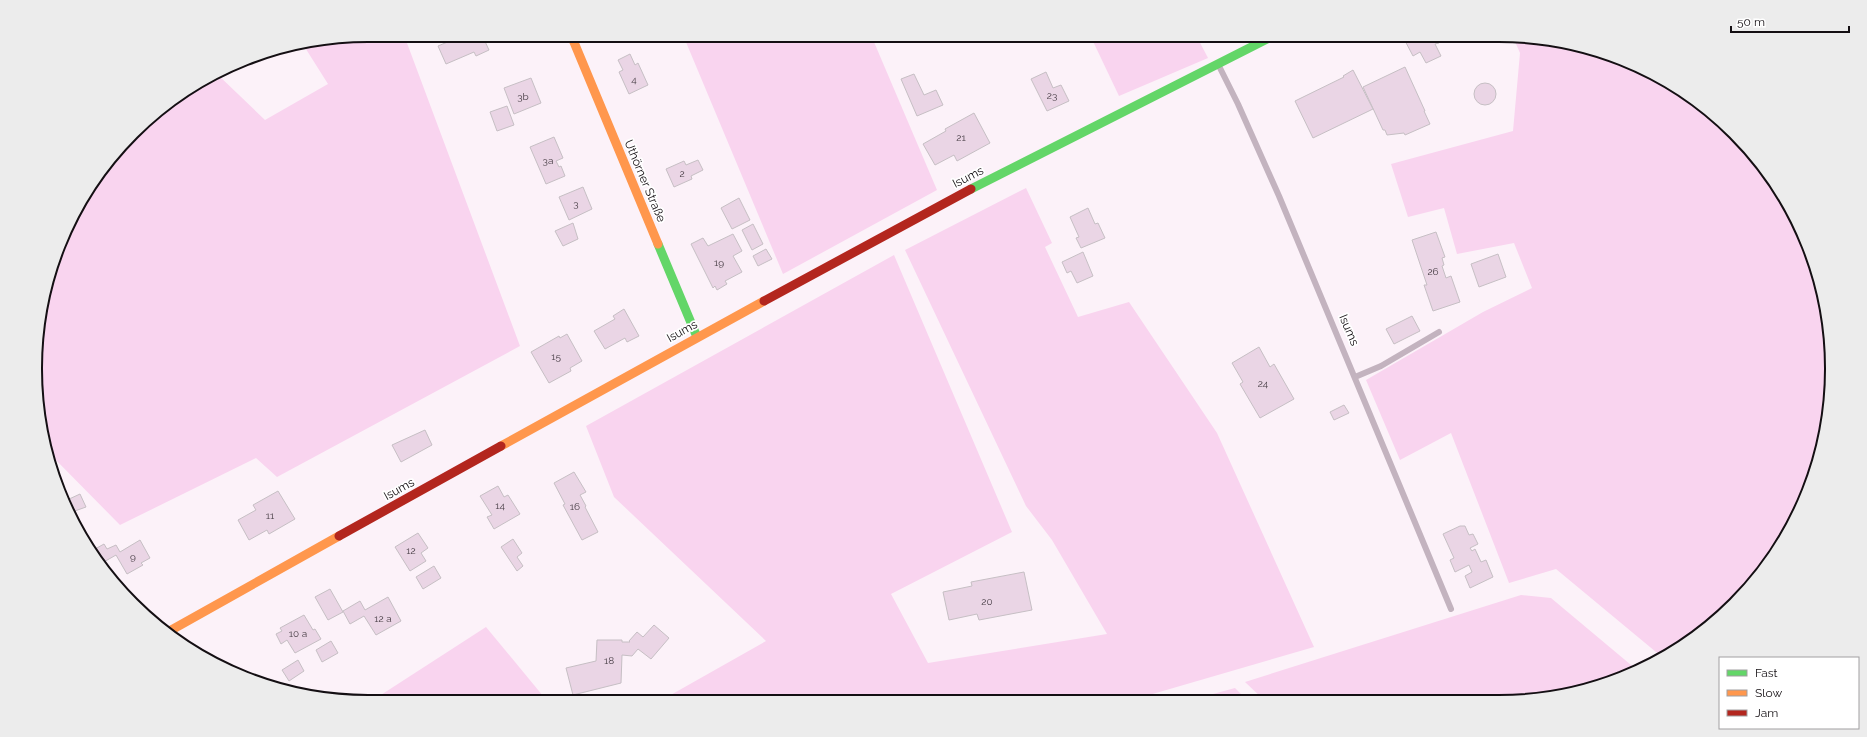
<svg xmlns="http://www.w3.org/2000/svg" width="1867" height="737" font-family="Raleway,sans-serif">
	<rect width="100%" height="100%" fill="#fcf2f9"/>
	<!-- green -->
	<g fill="#f9d4ef">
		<polygon points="369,35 404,35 520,346 277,477 256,458 120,525 47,451 41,434 38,325 53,262 80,202 149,118 202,80 216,73 265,120 328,84 304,46"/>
		<polygon points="683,35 871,35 937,190 783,274"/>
		<polygon points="1090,35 1196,35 1208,58 1119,96"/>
		<polygon points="1513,37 1585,46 1646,69 1702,104 1749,149 1787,202 1814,262 1829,325 1831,391 1821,455 1776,554 1719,619 1662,657 1556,569 1509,583 1451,433 1400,460 1366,380 1483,312 1532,288 1514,243 1457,254 1444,208 1408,217 1391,164 1513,131 1520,53"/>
		<polygon points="1026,188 1052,243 1045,247 1078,317 1129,302 1217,433 1314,647 1132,700 660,701 766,641 614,497 586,426 894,255 1012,532 891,594 928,663 1107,634 1052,540 1026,506 905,250"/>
		<polygon points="1521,595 1551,598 1637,670 1542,699 1264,700 1245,682"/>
		<polygon points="486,627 548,702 370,702"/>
		<polygon points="1235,688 1247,700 1191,700"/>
	</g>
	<!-- building -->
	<g fill="#ead5e5" stroke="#c6bfc4">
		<polygon points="464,35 482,35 489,50 476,56 474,52 446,64 438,46"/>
		<polygon points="520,35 530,35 522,39"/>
		<polygon points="1402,35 1435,35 1439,43 1435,44 1441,56 1426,63 1420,52 1413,56"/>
		<polygon points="630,54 635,65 638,63 648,85 629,94 619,72 623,70 618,60"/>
		<polygon points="1405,67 1425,111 1424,111 1430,124 1405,135 1404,133 1387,135 1385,130 1383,130 1363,87"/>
		<polygon points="1353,70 1373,109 1313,138 1295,101 1344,77 1343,76"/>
		<polygon points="1046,72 1053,88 1061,85 1069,101 1047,111 1031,79"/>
		<polygon points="914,74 924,95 936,90 943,105 917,116 901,79"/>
		<polygon points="531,78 541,103 514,114 504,88"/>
		<circle cx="1485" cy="94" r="11"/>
		<polygon points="507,106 514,125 497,131 490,112"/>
		<polygon points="974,113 990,143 957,161 954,155 935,165 923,144 946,131 945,129"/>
		<polygon points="554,137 563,158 556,161 559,167 561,166 565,176 546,184 530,147"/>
		<polygon points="698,160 703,170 691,176 692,179 674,187 666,169 684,161 686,165"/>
		<polygon points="583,187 592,209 569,220 559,197"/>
		<polygon points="739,198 750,220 732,229 721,208"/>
		<polygon points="1088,208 1095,224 1098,223 1105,238 1081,248 1076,238 1079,237 1070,217"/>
		<polygon points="573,223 578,239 563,246 555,231"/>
		<polygon points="753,224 763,244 752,250 742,230"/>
		<polygon points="1436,232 1445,257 1442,258 1444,265 1442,266 1446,278 1451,276 1460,302 1433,311 1424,285 1427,285 1412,240"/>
		<polygon points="733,234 742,251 733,256 742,272 725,281 727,284 717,290 715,286 713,288 691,244 703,238 708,246"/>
		<polygon points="766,249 772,259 758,266 753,256"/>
		<polygon points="1083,252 1093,276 1077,283 1071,271 1067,273 1062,262"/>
		<polygon points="1498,254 1506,277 1479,287 1471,264"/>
		<polygon points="624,309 639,336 627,342 625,338 605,349 594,331 615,319 613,316"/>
		<polygon points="1412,316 1420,331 1394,344 1386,329"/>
		<polygon points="567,334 582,361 570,368 571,371 549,383 531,352 559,336 560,338"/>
		<polygon points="1259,347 1270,367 1274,364 1294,399 1260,418 1240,384 1243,382 1232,363"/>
		<polygon points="1344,405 1349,413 1334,420 1330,412"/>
		<polygon points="425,430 432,445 401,462 392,445"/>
		<polygon points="574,472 586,492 580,495 586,506 585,507 598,532 582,540 563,505 565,504 554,483"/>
		<polygon points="498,486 504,497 508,495 520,514 494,529 487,517 492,515 480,496"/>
		<polygon points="278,491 295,519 269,534 267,530 249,540 238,520 256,510 253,505"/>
		<polygon points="80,494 86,507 72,512 67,500"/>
		<polygon points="74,513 81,523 76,526 70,515"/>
		<polygon points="1460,526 1465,526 1469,535 1473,534 1478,544 1470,548 1472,551 1475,549 1481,562 1486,560 1493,577 1470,588 1465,576 1472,572 1469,565 1455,572 1450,560 1454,558 1443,534"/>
		<polygon points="418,533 428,548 421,553 426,561 410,571 395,547"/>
		<polygon points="513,539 522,553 517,557 523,566 517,571 501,547"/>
		<polygon points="140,540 150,558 141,563 143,565 127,574 116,555 102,563 95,549 104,544 107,549 116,545 120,552"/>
		<polygon points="434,566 441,578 423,589 416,577"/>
		<polygon points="1024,572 1032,610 979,620 977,614 949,620 943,592 972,586 971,582"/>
		<polygon points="330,589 343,612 328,620 315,597"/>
		<polygon points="388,597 401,621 376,635 364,616 350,624 343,611 360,601 365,610"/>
		<polygon points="304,615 313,630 315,629 321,639 295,653 287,640 281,644 276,634 282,631 280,628"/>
		<polygon points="654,625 669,638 651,659 638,649 632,656 622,655 621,683 573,695 566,668 596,661 597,640 622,640 622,642 630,642 629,641 637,632 643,637"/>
		<polygon points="331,641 338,653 322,662 316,650"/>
		<polygon points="298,660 304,671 289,681 282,670"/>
	</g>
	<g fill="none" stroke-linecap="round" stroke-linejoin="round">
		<!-- lane -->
		<g stroke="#c3b3bf" stroke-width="6">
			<polyline points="1218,64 1238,104 1279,196 1451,609"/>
			<polyline points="1355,377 1381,366 1439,332"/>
		</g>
		<!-- fast -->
		<g stroke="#63d668" stroke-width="9">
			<polyline points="971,189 1275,35"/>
			<polyline points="658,244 697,337"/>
		</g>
		<!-- slow -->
		<g stroke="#ff974d" stroke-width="9">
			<polyline points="571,35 658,244"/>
			<polyline points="501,446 764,301"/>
			<polyline points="166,633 339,536"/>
		</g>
		<!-- jam -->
		<g stroke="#b3261e" stroke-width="9">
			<polyline points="764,301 971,189"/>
			<polyline points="339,536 501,446"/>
		</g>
	</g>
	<g text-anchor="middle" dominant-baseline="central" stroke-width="3.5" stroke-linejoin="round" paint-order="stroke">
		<!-- number labels -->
		<g font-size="10" fill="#4a4048">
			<text x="634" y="79">4</text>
			<text x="1052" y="95">23</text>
			<text x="523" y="96">3b</text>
			<text x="961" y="137">21</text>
			<text x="548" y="160">3a</text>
			<text x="682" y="173">2</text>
			<text x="576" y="203">3</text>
			<text x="719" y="262">19</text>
			<text x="1433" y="271">26</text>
			<text x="556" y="356">15</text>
			<text x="1263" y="383">24</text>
			<text x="500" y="505">14</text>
			<text x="575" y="506">16</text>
			<text x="270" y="515">11</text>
			<text x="411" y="550">12</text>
			<text x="133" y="556">9</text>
			<text x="987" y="601">20</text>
			<text x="383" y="618">12 a</text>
			<text x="298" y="633">10 a</text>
			<text x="609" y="660">18</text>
		</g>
		<!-- street labels -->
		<g font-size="12" fill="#140f13" stroke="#fff">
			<text transform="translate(968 177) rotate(-27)">Isums</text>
			<text transform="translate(645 181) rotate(67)">Uthörner Straße</text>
			<text transform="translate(1349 330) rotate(67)">Isums</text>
			<text transform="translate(682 331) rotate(-29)">Isums</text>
			<text transform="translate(399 489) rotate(-29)">Isums</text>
		</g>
	</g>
	<!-- crop -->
	<path d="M0 0H1867V737H0ZM368 42H1499A326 326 0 0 1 1825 368V369A326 326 0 0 1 1499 695H368A326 326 0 0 1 42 369V368A326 326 0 0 1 368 42Z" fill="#ececec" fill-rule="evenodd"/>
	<path fill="none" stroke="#140f13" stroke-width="2" d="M368 42H1499A326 326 0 0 1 1825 368V369A326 326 0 0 1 1499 695H368A326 326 0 0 1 42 369V368A326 326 0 0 1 368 42Z"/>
	<!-- legend -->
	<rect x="1719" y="657" width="140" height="72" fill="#ffffff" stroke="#a19fa1"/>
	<rect x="1727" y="670" width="20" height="6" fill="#63d668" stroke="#a19fa1"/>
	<text x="1755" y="677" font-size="12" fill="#140f13">Fast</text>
	<rect x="1727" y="690" width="20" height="6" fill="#ff974d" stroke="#a19fa1"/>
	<text x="1755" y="697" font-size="12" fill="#140f13">Slow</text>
	<rect x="1727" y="710" width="20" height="6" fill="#b3261e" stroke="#a19fa1"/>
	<text x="1755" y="717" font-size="12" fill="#140f13">Jam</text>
	<!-- scale -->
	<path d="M1731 26v6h118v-6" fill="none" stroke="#140f13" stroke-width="2"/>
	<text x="1737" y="26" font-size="12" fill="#140f13" stroke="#ffffff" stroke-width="3" paint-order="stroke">50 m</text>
</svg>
